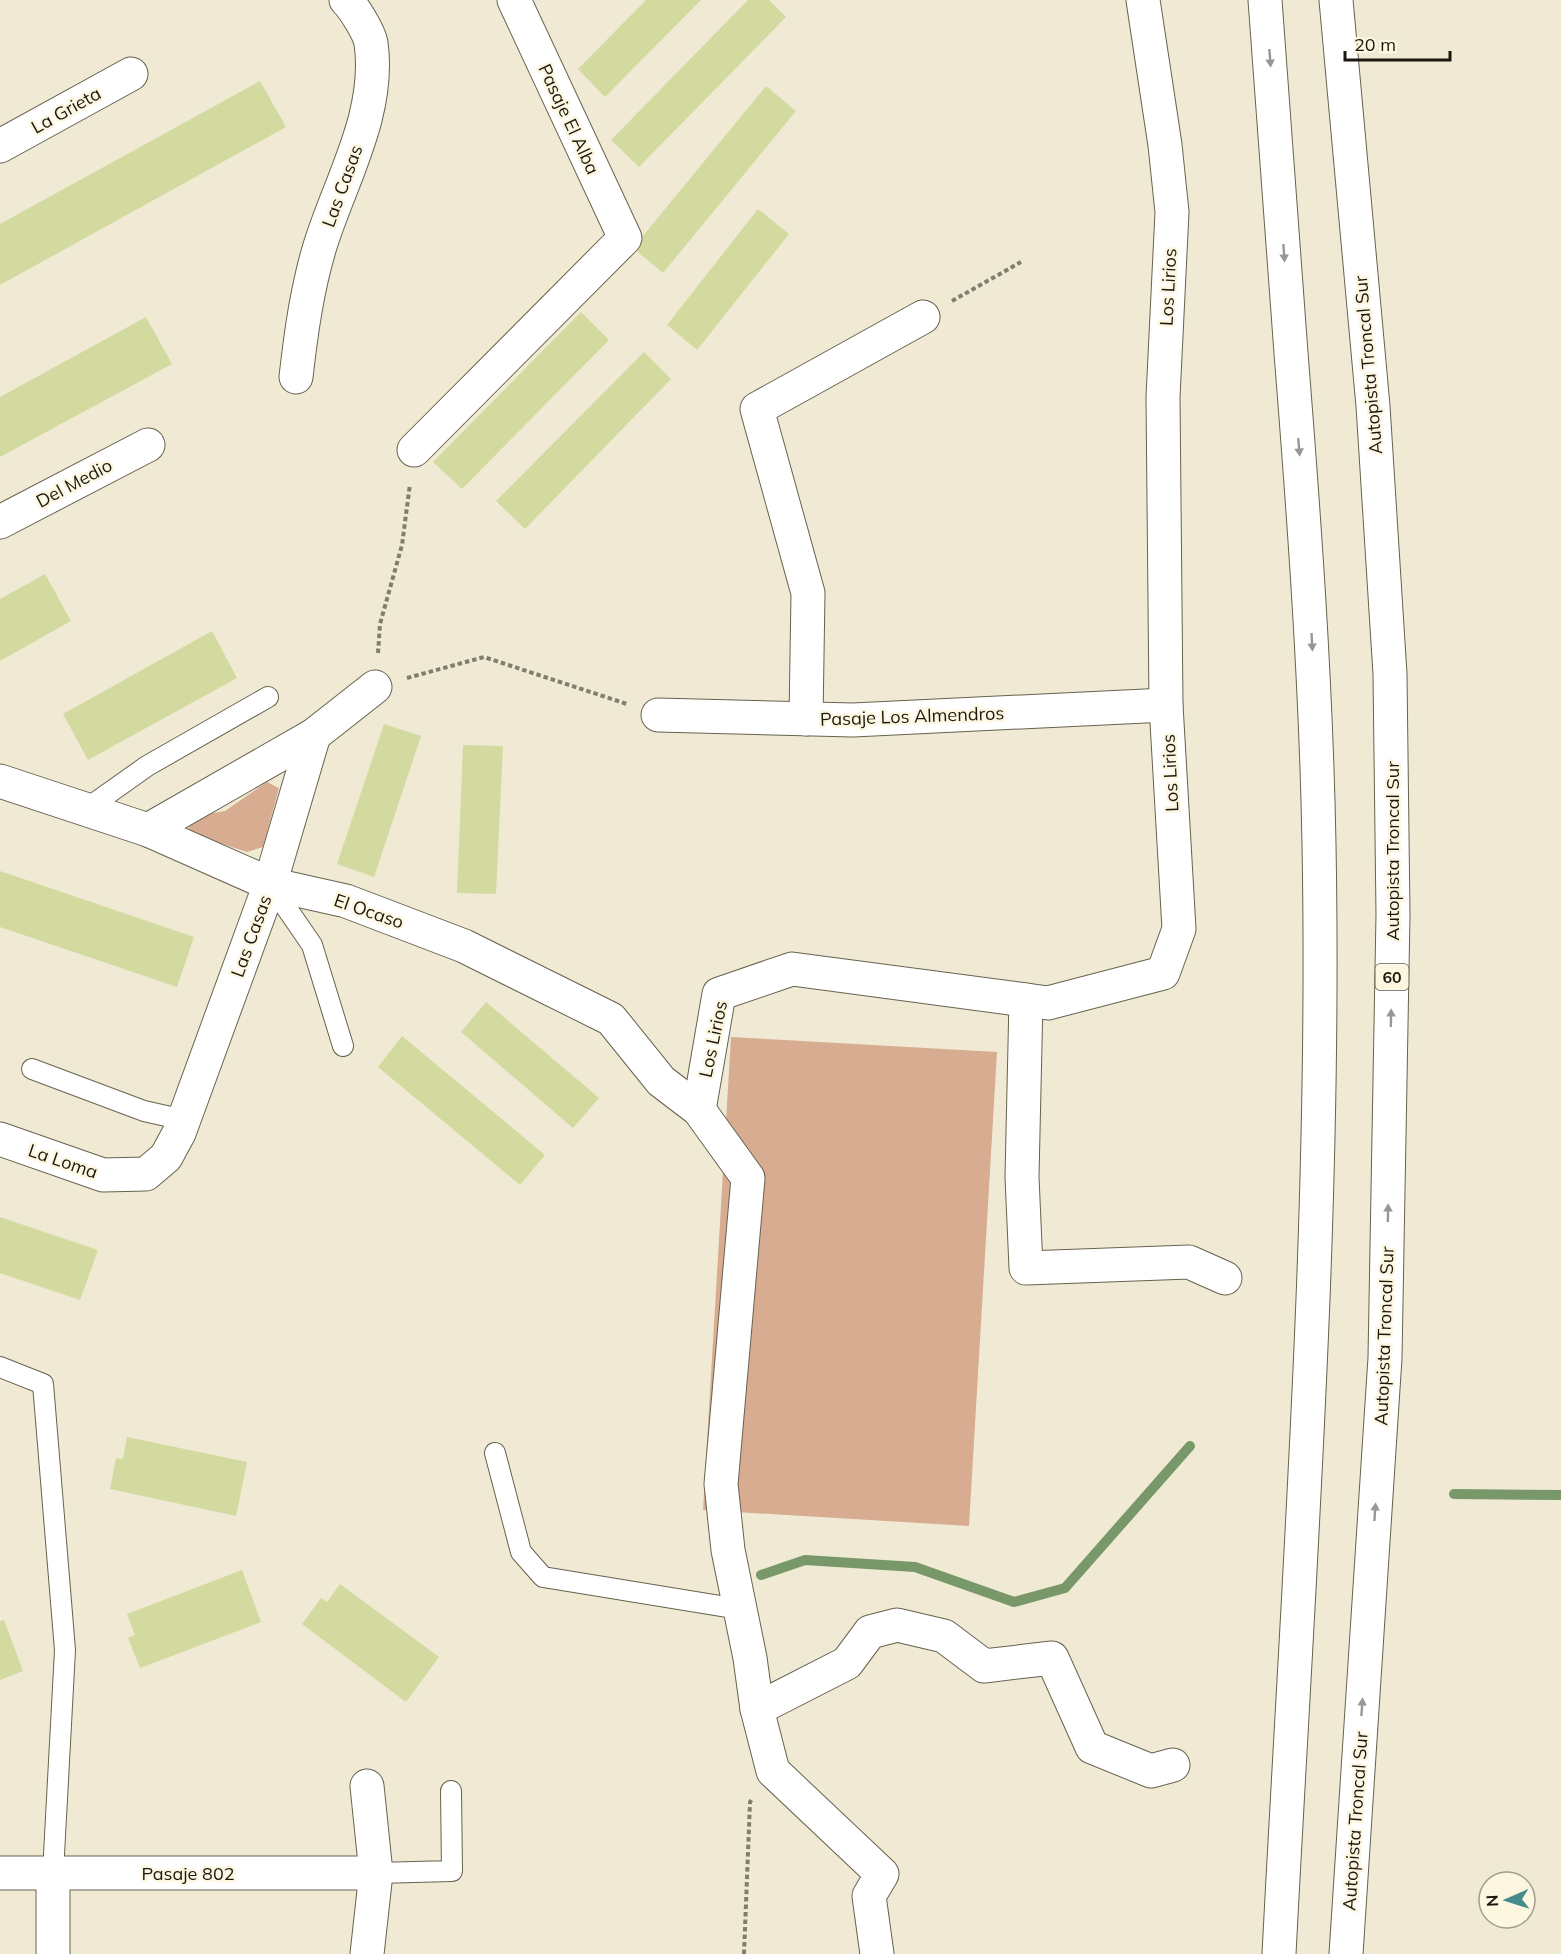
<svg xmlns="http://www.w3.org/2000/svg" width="1561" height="1954" font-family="Mulish,sans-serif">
	<rect width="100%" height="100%" fill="#f0ead4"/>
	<!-- green -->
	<g fill="#d8ac91">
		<polygon points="267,782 279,788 263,847 247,852 188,833 191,817 225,811"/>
		<polygon points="731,1037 997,1052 969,1526 703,1510"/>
	</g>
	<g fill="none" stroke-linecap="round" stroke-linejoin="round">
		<!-- stream -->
		<g stroke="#789869" stroke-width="10">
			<polyline points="1454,1494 1561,1495"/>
			<polyline points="761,1575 805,1560 915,1567 1014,1602 1065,1588 1190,1446"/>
		</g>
	</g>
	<!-- building -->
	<g fill="#d2daa0">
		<polygon points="646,0 701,0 605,97 578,69"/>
		<polygon points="748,0 769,0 786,17 639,167 611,140"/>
		<polygon points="260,81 286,127 0,285 0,224"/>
		<polygon points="766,86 796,111 663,273 633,248"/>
		<polygon points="758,209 789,234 697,350 667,325"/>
		<polygon points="581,312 609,340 462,489 433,462"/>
		<polygon points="146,317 172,364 0,457 0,397"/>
		<polygon points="644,352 671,379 525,529 496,501"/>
		<polygon points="45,574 71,621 0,661 0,599"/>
		<polygon points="212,631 237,678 88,760 63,714"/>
		<polygon points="384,724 421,736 374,877 337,864"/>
		<polygon points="463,745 503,746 496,894 457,893"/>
		<polygon points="0,871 194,937 177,987 0,927"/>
		<polygon points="486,1002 599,1098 573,1128 461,1032"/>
		<polygon points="402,1036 545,1155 520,1185 378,1067"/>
		<polygon points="0,1217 98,1250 80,1300 0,1273"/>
		<polygon points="127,1437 247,1462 236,1516 110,1489 116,1458 123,1459"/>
		<polygon points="242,1570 261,1622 140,1668 128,1638 135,1635 127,1614"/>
		<polygon points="340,1584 439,1657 406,1702 302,1624 321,1598 327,1602"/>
		<polygon points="4,1620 23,1671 0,1680 0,1621"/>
	</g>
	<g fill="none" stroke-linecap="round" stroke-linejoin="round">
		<!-- lane casing -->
		<g stroke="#67624f" stroke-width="22">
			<g id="lane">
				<polyline points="85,810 147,766 268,697"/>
				<polyline points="270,884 312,945 343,1046"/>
				<polyline points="32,1069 144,1111 184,1120"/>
				<polyline points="0,1367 43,1384 65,1650 53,1873"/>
				<polyline points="495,1453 521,1552 543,1577 739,1609"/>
				<polyline points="376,1873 452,1871 451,1791"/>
			</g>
		</g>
		<!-- street casing -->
		<g stroke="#67624f" stroke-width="35">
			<g id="street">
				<polyline points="0,146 131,74"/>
				<path d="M 296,377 C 301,333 307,289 320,246 C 340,181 381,114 371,43 C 369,32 354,8 346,0"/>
				<polyline points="414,450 625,238 514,0"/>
				<polyline points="0,522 148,445"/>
				<polyline points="658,715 853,720 1166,705"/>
				<polyline points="806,719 808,593 757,409 923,317"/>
				<polyline points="0,781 148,830 270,884 346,901 464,946 611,1019 661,1081 699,1110 748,1178 721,1484 728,1550 750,1658 757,1709 773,1771 882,1874 869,1896 877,1954"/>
				<polyline points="148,830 314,735 375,687"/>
				<polyline points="1026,1000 1022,1177 1026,1268 1189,1262 1225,1278"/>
				<polyline points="699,1110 719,994 792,969 1048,1003 1163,973 1179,929 1166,705 1163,397 1172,212 1165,145 1143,0"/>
				<polyline points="0,1139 103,1175 146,1174 166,1157 179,1133 270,884 314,735"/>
				<polyline points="757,1709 847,1663 870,1632 897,1625 944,1636 984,1666 1052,1658 1092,1747 1151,1771 1173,1765"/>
				<polyline points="0,1873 376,1873"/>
				<polyline points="53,1954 53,1873"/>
				<polyline points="367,1954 376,1873 367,1786"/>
			</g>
		</g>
		<!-- highway casing -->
		<g stroke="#67624f" stroke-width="35">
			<g id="highway">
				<path d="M 1265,0 C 1274,118 1282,235 1291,353 C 1304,517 1316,680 1319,844 C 1326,1214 1298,1584 1279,1954"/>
				<polyline points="1336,0 1373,406 1390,674 1393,914 1385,1358 1346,1954"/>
			</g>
		</g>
		<!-- path -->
		<g stroke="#817d6f" stroke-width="4" stroke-dasharray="4.5 3" stroke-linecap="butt">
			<polyline points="952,301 1021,262"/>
			<polyline points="378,653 380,624 402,545 410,484"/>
			<polyline points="407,678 484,657 627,704"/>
			<polyline points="744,1954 750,1802 753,1798"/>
		</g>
		<!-- lane -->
		<use href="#lane" stroke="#fff" stroke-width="20"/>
		<!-- street -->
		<use href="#street" stroke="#fff" stroke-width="33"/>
		<!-- highway -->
		<use href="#highway" stroke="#fff" stroke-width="33"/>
	</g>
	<!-- one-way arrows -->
	<defs><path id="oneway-solid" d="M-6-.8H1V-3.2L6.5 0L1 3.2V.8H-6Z" transform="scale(1.5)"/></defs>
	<g fill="#989793">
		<use href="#oneway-solid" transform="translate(1270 58) rotate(86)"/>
		<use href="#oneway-solid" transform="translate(1284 253) rotate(86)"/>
		<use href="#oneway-solid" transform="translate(1299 447) rotate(85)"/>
		<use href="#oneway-solid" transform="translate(1312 642) rotate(87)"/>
		<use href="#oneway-solid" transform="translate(1391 1018) rotate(-89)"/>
		<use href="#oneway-solid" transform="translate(1388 1213) rotate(-89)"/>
		<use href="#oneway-solid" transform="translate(1375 1512) rotate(-86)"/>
		<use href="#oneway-solid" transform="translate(1362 1707) rotate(-86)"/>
	</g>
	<g text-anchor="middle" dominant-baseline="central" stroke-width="5" stroke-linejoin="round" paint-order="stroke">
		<!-- shield labels -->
		<rect fill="#fdf7e1" stroke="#5e5b4f" stroke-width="1.5" x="1375.5" y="964" width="33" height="26" rx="4.5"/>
		<g font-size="16" font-weight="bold" fill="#1a1810">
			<text x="1392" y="977">60</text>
		</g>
		<!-- street labels -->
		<g font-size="18" fill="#1a1810" stroke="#fdf7e1">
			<text transform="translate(66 110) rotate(-29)">La Grieta</text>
			<text transform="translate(569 119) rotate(65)">Pasaje El Alba</text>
			<text transform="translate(342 186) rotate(-70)">Las Casas</text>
			<text transform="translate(1168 287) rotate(-87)">Los Lirios</text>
			<text transform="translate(1368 365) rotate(-95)">Autopista Troncal Sur</text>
			<text transform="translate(74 483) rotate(-28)">Del Medio</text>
			<text transform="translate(912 716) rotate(-2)">Pasaje Los Almendros</text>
			<text transform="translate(1170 773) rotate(-93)">Los Lirios</text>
			<text transform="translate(1392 851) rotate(-90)">Autopista Troncal Sur</text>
			<text transform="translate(369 911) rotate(19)">El Ocaso</text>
			<text transform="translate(251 936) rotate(-70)">Las Casas</text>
			<text transform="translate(713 1039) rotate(-78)">Los Lirios</text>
			<text transform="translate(63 1161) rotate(19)">La Loma</text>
			<text transform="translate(1384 1336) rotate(-88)">Autopista Troncal Sur</text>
			<text transform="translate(1355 1821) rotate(-86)">Autopista Troncal Sur</text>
			<text x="188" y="1873">Pasaje 802</text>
		</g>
	</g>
	<!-- north arrow -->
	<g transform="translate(1507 1900) rotate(267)"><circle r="28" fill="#fdf7e1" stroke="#a29e8d" stroke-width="1.5"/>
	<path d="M0-4.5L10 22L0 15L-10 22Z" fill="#438b8c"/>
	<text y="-9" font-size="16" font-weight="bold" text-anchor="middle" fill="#1a1810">N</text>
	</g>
	<!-- scale -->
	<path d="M1345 51v9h105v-9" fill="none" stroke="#1a1810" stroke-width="3"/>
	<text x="1354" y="51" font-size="18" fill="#1a1810" stroke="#fdf7e1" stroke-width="4.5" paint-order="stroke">20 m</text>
</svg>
